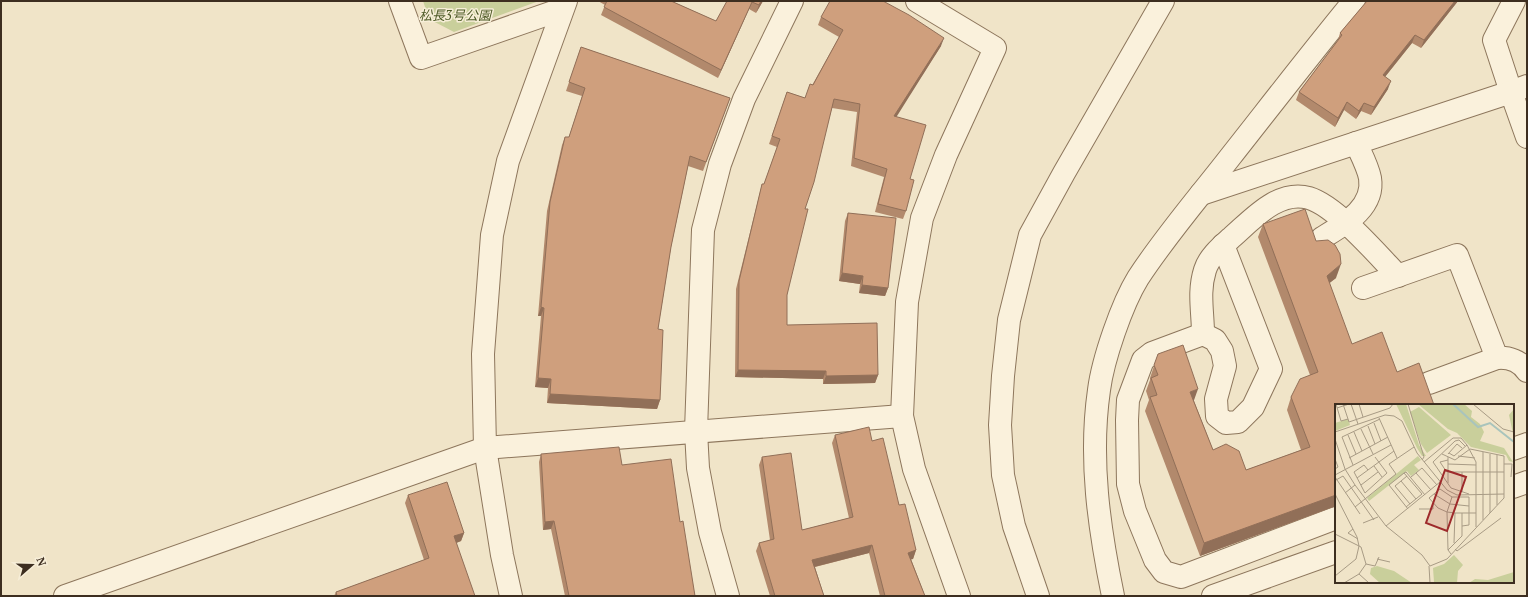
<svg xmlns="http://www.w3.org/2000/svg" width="1528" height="597" font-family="'PT Serif','Noto Sans JP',serif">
	<rect width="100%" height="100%" fill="#f0e4c8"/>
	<!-- green -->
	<polygon fill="#c9cf9b" points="423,1 539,1 454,32 429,19"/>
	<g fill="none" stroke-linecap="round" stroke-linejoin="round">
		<!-- minor casing -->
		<g stroke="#8d765c" stroke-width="24">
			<g id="minor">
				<polyline points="400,1 421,58 562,9"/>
				<polyline points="917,1 995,48 946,155 922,218 907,302 902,416 914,469 959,596"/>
				<polyline points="1514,1 1494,40 1511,92 1527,86"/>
				<polyline points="1201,194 1511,92 1527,137"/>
				<path d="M 1322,238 C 1343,225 1375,208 1370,178 C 1368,167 1361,154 1356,143"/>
				<polyline points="1223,245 1271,369 1253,407 1238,422 1226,423 1217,416 1216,399 1225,366 1222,351 1215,340 1203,334 1152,353 1143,360 1128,400 1127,420 1128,484 1135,511 1155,560 1164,572 1181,577 1336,518"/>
				<path d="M 1363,288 L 1457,255 L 1497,358 C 1509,357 1520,361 1527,371"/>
				<path d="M 1203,334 C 1203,312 1198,292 1205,270 C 1209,257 1221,247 1231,238 C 1252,220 1278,189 1309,198 C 1336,206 1378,255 1398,276"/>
				<polyline points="1429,383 1497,358"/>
				<polyline points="1513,449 1527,444"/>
				<polyline points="1513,487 1527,482"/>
				<polyline points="65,596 485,448 902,416"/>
				<polyline points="511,596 502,555 485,448 483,354 492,235 508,161 566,1"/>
				<polyline points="728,596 710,532 698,468 696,431 703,230 720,164 744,99 792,1"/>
				<polyline points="1038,596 1014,526 1003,475 1000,425 1003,376 1009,320 1030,235 1064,173 1163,1"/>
				<path d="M 1113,596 C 1099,528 1089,459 1099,390 C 1103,359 1122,304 1138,278 C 1166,235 1200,196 1231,156 C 1272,104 1312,52 1354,1"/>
				<polyline points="1213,596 1336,552"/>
			</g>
		</g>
		<!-- minor -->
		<use href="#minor" stroke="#faf1dc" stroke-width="22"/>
	</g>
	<!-- wall -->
	<g fill="#b2896c">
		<polygon points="598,1 671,1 716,21 727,1 763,1 756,13 749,9 718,78 601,15 605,5"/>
		<polygon points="1367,1 1458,1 1421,48 1412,43 1385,77 1388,89 1371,115 1361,111 1356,119 1344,110 1335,127 1296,100 1299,92 1338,40 1340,33"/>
		<polygon points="821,17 941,46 896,116 910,179 906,211 903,219 875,212 884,177 851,166 857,112 832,108 805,209 787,295 787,325 878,375 875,383 823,384 823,379 735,377 736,289 760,192 762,184 764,184 777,147 769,144 787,92 805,98 839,37 818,25"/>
		<polygon points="581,47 730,98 703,171 688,166 671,247 658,329 660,400 657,409 547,403 548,388 535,387 541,316 538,316 547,211 562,145 565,137 569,137 582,96 566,91"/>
		<polygon points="848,213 888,288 885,296 859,293 860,284 839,281 845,221"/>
		<polygon points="1263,224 1316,241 1336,278 1329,283 1336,506 1200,556 1145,411 1149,400 1146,391 1150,380 1150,378 1158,354 1194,401 1213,450 1246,470 1301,450 1287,410 1291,397 1310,375 1258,237"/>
		<polygon points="835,435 872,441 899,505 916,550 913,559 911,559 925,596 880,596 869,553 815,567 824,596 770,596 756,551 759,543 770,540 759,465 762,457 802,530 849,518 832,443"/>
		<polygon points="541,454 622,465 680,522 695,596 565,596 551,529 543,530 539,462"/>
		<polygon points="408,495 464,533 461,541 456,543 474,596 334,596 336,592 424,560 405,503"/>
	</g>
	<!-- shaded-wall -->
	<g fill="#916f58">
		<polygon points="761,1 763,1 756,13 759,5"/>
		<polygon points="1455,1 1458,1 1421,48 1424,40"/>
		<polygon points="752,2 749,9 718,78 721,70"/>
		<polygon points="1415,35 1412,43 1380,83 1383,75"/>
		<polygon points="944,38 941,46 892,124 894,116"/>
		<polygon points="1391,81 1388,89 1371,115 1374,107"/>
		<polygon points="1347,102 1344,110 1335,127 1338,118"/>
		<polygon points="1364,103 1361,111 1356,119 1359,111"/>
		<polygon points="1341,264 1336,278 1322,289 1327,276"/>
		<polygon points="842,273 863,276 860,284 839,281"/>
		<polygon points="862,285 888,288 885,296 859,293"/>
		<polygon points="541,307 544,308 541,316 538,316"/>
		<polygon points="738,370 826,371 823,379 735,377"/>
		<polygon points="878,375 875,383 823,384 826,376"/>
		<polygon points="538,378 551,379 548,388 535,387"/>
		<polygon points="1198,389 1193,403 1190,392"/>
		<polygon points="550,394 660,400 657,409 547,403"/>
		<polygon points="1336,495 1336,506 1200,556 1204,543"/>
		<polygon points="554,521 551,529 543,530 545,522"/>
		<polygon points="464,533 461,541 451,545 454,536"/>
		<polygon points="872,545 869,553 810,568 812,560"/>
		<polygon points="916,550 913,559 906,561 908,553"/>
	</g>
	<!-- building -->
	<g fill="#cf9f7d" stroke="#916f58">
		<polygon points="607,1 671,1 716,21 727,1 761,1 759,5 752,2 721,70 604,7"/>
		<polygon points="830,1 883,1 909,15 944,38 894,116 926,125 910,179 914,180 906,211 878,204 887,169 854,158 860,104 834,99 814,182 805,209 808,209 787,295 787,325 877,323 878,375 826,376 826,371 738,370 739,281 762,184 764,184 780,139 772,136 787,92 805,98 810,84 813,85 843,30 821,17"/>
		<polygon points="1367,1 1455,1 1424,40 1415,35 1383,75 1391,81 1374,107 1364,103 1359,111 1347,102 1338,118 1299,92 1342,35 1340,33"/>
		<polygon points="581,47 730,98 706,162 690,156 671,247 658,329 663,330 660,400 550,394 551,379 538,378 544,308 541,307 550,202 565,137 569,137 585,88 569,82"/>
		<polygon points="1305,209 1316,241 1328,240 1335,245 1340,254 1341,264 1327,276 1352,344 1382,332 1397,372 1419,363 1434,405 1336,405 1336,495 1204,543 1150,397 1157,395 1151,378 1158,375 1154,365 1158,354 1183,345 1198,389 1190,392 1213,450 1226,444 1239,451 1246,470 1310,447 1291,397 1300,379 1318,372 1263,224"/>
		<polygon points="848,213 896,218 888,288 862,285 863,276 842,273"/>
		<polygon points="869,427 872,441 883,438 899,505 905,504 916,550 908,553 925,596 885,596 872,545 812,560 824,596 775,596 759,543 774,539 762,457 791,453 802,530 853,517 835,435"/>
		<polygon points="619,447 622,465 671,459 680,522 683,521 695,596 569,596 554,521 545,522 541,454"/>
		<polygon points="447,482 464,533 454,536 475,596 337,596 336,592 429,558 408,495"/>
	</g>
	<g text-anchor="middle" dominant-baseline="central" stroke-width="3" stroke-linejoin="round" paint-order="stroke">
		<!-- park labels -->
		<g font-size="13" font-style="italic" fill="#4d5a26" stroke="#f7eed8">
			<text x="455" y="15">松長3号公園</text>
		</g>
	</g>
	<!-- overview -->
	<g transform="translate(1335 404)">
		<rect width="179" height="179" fill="#f0e4c8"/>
		<path d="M 61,0 L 71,0 L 84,41 L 91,52 L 87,52 L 82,44 ZM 83,0 L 129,0 L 137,7 L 136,13 L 145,20 L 149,28 L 145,37 L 169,44 L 178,58 L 174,57 L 171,51 L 136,43 L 122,29 L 113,25 ZM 84,3 L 116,31 L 92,49 L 86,40 L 75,8 ZM 179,5 L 179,34 L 174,11 ZM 13,15 L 15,21 L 0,27 L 0,19 ZM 83,52 L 86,56 L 79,61 L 84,66 L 76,72 L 72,67 L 34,97 L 32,94 ZM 119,151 L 128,161 L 123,167 L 122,179 L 99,178 L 98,164 L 109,160 ZM 42,162 L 59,167 L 77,179 L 45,179 L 35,170 L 36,164 ZM 179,168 L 179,179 L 134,179 L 140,175 L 153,176 Z" fill="#c9cf9b"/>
		<path fill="none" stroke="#a9c4bc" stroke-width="2" d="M 118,0 L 143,23 L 155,19 L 179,38"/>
		<path fill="none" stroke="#a89b85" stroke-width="1" d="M 1,0 L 6,17 L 13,15 L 14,18 L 55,4 L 58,0M 8,0 L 13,15M 16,0 L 23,20M 24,0 L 28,13M 73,0 L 89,53 L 87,56M 138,0 L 168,25 L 179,28M 2,4 L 14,0M 44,14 L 62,54M 39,19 L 46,37M 33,22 L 40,40M 26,25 L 38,50M 0,28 L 50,11 L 59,12 L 67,17 L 82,49 L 112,86 L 122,91 L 169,90M 19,28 L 27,47M 13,31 L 21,50M 0,35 L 10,65 L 20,81 L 51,122 L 87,151 L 95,162 L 112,155 L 169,94 L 169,52 L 135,45 L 120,56 L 107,50M 130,42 L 124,36 L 120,37 L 98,58 L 116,84 L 134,90M 114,49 L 119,52 L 132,41M 113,50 L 122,40 L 127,44M 123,52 L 140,54M 113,53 L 113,68 L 111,67 L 105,58 L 113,56M 14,54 L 53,33M 89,58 L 118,34 L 126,34 L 132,41 L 141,58 L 141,123M 113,60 L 141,61M 169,60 L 177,60 L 176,73M 18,61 L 7,33 L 45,15M 39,62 L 47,73M 0,65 L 3,63 L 0,55M 33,66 L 29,61 L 19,68 L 30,89 L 52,69 L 40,53M 69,69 L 71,68 L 90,91M 81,69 L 96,86M 0,71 L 56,41M 72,72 L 60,82 L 75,100M 0,73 L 25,110M 76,73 L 87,64 L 102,81M 22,74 L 59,47M 1,76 L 8,72 L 39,116M 66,77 L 81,95M 113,79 L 113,68 L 169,68M 26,81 L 43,68M 127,88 L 127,68M 10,89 L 20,81M 0,90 L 22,133 L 24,142 L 21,155 L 0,172M 99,90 L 115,100 L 134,102M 162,101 L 162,51M 20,103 L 61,70 L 54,60 L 79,43M 71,103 L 87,90 L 69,69 L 54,81 L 73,105M 84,105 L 98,105 L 98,100M 155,109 L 155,50M 148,116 L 148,48M 28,119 L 43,113M 51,122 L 105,78M 127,122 L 134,121 L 134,93 L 117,93 L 105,85 L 94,94 L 103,104 L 112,108 L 120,109 L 141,109M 18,125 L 13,129 L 23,135M 0,130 L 26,143 L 31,160 L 24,170 L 9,179M 119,139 L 120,109M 120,145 L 122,147 L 166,114M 113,146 L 127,132 L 127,109M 116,150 L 113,146 L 112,108 L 117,93M 42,155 L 55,158M 31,160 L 40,162 L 44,153M 94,162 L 95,179M 24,170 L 34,179"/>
		<path fill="#9e2a2b" fill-opacity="0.15" stroke="#9e2a2b" stroke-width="2" d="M 110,66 L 131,73 L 112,127 L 91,119 Z"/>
		<rect width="179" height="179" fill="none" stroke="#3d2e20" stroke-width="2"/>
	</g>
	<!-- border -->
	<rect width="1528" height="597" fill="none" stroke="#3d2e20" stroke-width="4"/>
	<!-- north arrow -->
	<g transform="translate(32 565) rotate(70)" stroke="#f7eed8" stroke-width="3" paint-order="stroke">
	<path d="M0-3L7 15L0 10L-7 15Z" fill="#3d2e20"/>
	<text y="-6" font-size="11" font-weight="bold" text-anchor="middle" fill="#3d2e20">N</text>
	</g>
</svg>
